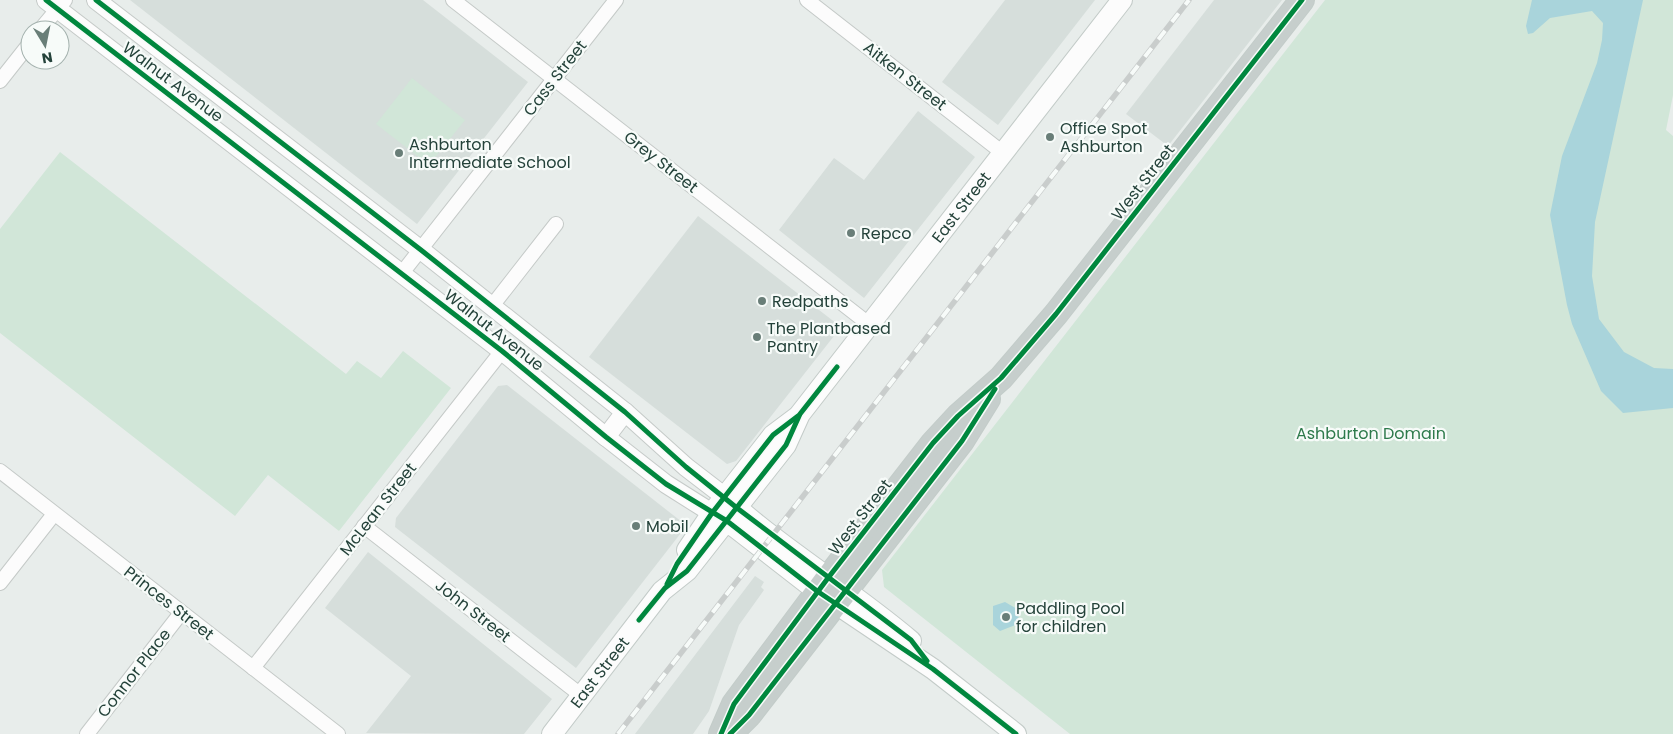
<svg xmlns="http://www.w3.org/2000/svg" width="1673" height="734" font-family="Poppins,sans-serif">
	<rect width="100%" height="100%" fill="#e8edeb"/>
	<!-- built -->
	<g fill="#d6dedb">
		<polygon points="130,0 423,0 528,82 417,224"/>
		<polygon points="1005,0 1095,0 998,125 942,82"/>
		<polygon points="1214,0 1282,0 1168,146 1126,114"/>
		<polygon points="918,111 975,157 864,298 779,230 834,158 864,180"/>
		<polygon points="698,216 841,327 736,461 727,464 589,357"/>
		<polygon points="507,385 682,522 684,529 576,668 395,527 396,518 498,386"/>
		<polygon points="368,552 552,699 524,734 366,733 411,676 325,608"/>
		<polygon points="755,576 764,582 761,587 764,590 739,625 709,711 693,734 635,734"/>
	</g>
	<!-- green -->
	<g fill="#d1e6d8">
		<polygon points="1325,0 1673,0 1673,95 1666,130 1673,136 1673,734 1070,734 884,587 882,570"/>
		<polygon points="412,78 465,120 429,165 376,124"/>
		<polygon points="60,152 346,374 357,361 381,378 403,351 451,388 339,531 268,475 235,516 0,333 0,229"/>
	</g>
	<!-- water -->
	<g fill="#a9d4db">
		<polygon points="1532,0 1643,0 1595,222 1592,276 1599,319 1624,352 1654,368 1673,369 1673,408 1623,413 1601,391 1572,324 1567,305 1550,215 1562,156 1597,63 1602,40 1603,23 1592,11 1550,18 1533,33 1528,34 1526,26"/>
		<polygon points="1005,602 1019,610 1018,624 1000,631 993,625 993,606"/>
	</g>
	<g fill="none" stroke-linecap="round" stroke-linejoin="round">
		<!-- minor casing -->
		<g stroke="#c5cac8" stroke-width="16">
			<g id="minor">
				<polyline points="453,0 870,325"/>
				<polyline points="807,0 1003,153"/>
				<polyline points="40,30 65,0"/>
				<polyline points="0,81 30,43"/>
				<polyline points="402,273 616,0"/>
				<polyline points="492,306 556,224"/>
				<polyline points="0,471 338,734"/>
				<polyline points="364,526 582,696"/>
				<polyline points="0,583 54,514"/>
				<polyline points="253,668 502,351"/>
				<polyline points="87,734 181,613"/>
			</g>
		</g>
		<!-- tertiary casing -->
		<g stroke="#c5cac8" stroke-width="20">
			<g id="tertiary">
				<polyline points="46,0 502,351 606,437 666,484 712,513"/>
				<polyline points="96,0 421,250 625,412 686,467 725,497"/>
				<polyline points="606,437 625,412"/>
			</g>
		</g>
		<!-- secondary casing -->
		<g stroke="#c3cbc8" stroke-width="22">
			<g id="secondary">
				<path d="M 725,497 C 783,550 851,590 911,641"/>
				<polyline points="712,513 736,528 817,591 933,669 1016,734"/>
				<polyline points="687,550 712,513 773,435 797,417"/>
				<path id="s1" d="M 552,734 L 662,591 L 687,571 L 786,445 L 800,414 L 1122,0"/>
			</g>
		</g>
		<!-- trunk casing -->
		<g stroke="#c3ccc9" stroke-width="26">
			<g id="trunk">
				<polyline points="721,734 734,704 828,578 933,443 958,416 1001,378 1056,314 1302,0"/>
				<polyline points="730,734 749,715 962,441 988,399"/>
			</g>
		</g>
		<!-- minor -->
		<use href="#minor" stroke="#fcfcfc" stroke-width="14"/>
		<!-- tertiary -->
		<use href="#tertiary" stroke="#fcfcfc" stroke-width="18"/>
		<!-- secondary -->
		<use href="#secondary" stroke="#fcfcfc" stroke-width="20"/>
		<!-- trunk -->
		<use href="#trunk" stroke="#c6cecc" stroke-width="24"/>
		<!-- rail casing -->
		<g stroke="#c9cdcc" stroke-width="5.5">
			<polyline id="rail" points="618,734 1189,0"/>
		</g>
		<!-- rail -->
		<use href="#rail" stroke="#f7fbf9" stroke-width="4" stroke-dasharray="11" stroke-linecap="butt"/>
		<!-- cycleway casing -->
		<g stroke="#f7fbf9" stroke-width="8">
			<g id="cycleway">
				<polyline points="46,0 502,351 606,437 666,484 727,521 817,591 933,669 1016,734"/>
				<polyline points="96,0 421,250 625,412 686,467 737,508 911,640 927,661"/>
				<polyline points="667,584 677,564 712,513 773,435 798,416"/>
				<polyline points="639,620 665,588 687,571 756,483 786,445 800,414 837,367"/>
				<polyline points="721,734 734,704 828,578 933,443 958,416 1001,378 1056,314 1302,0"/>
				<polyline points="730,734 749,715 962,441 995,389"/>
			</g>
		</g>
		<!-- cycleway -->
		<use href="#cycleway" stroke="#00873e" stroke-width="5"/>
	</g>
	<!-- markers -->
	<g fill="#697e78" stroke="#f7fbf9" stroke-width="2">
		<circle cx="1050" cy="137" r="5"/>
		<circle cx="399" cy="153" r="5"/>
		<circle cx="851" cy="233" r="5"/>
		<circle cx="762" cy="301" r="5"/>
		<circle cx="757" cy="337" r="5"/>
		<circle cx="636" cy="526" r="5"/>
		<circle cx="1006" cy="617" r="5"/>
	</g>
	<g text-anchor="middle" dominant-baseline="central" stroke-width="4.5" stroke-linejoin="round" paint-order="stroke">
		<!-- street labels -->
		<g font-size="16" fill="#24423a" stroke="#f7fbf9">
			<text transform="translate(905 76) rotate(38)">Aitken Street</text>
			<text transform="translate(555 78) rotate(-52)">Cass Street</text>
			<text transform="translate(173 82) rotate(37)">Walnut Avenue</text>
			<text transform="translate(661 162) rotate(38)">Grey Street</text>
			<text transform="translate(1143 182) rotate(-52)">West Street</text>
			<text stroke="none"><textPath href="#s1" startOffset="669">East Street</textPath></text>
			<text transform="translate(494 330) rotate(38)">Walnut Avenue</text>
			<text transform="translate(378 509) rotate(-52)">McLean Street</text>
			<text transform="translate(860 517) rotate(-52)">West Street</text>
			<text transform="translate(169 603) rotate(38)">Princes Street</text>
			<text transform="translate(473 611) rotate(38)">John Street</text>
			<text stroke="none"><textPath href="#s1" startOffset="78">East Street</textPath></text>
			<text transform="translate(134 673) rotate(-52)">Connor Place</text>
		</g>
		<!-- poi labels -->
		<g font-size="16" fill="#24423a" stroke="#f7fbf9" text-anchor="start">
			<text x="1060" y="128">Office Spot<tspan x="1060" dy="18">Ashburton</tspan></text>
			<text x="409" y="144">Ashburton<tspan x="409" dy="18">Intermediate School</tspan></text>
			<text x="861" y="233">Repco</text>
			<text x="772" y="301">Redpaths</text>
			<text x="767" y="328">The Plantbased<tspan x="767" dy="18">Pantry</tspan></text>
			<text x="646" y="526">Mobil</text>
			<text x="1016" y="608">Paddling Pool<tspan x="1016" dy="18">for children</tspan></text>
		</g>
		<!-- park labels -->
		<g font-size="16" fill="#2d7a4b" stroke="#f7fbf9">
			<text x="1371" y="433">Ashburton Domain</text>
		</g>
	</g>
	<!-- north arrow -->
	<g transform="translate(45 45) rotate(170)"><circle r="24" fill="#f7fbf9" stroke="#a3b1ad"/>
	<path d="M0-4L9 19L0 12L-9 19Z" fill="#697e78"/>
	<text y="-8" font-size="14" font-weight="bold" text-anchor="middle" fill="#24423a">N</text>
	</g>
</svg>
